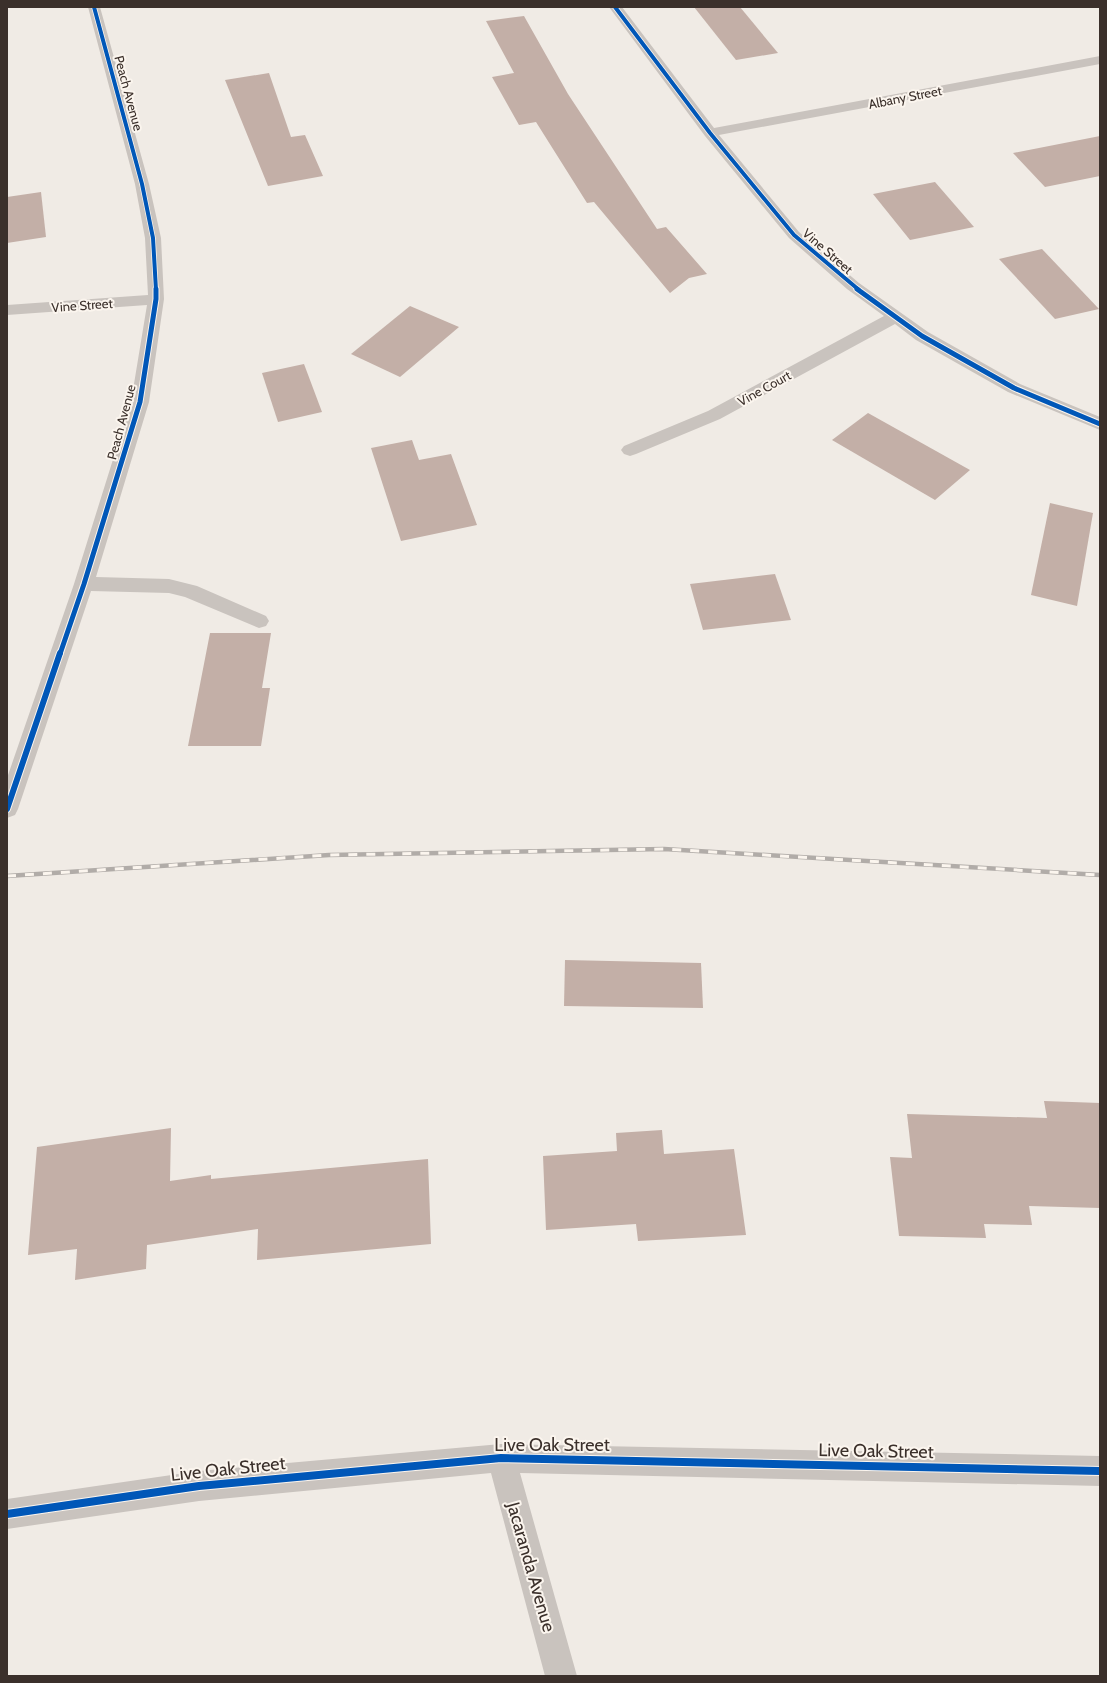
<svg xmlns="http://www.w3.org/2000/svg" width="1107" height="1683" font-family="Cabin,sans-serif">
	<rect width="100%" height="100%" fill="#f0ebe5"/>
	<!-- building -->
	<g fill="#c3afa7">
		<polygon points="694,7 740,7 778,53 736,60"/>
		<polygon points="524,16 568,94 657,229 666,227 707,274 689,278 670,293 594,202 587,203 536,122 519,125 492,77 514,73 486,21"/>
		<polygon points="269,73 291,137 305,135 323,176 268,186 225,80"/>
		<polygon points="1100,136 1100,176 1045,187 1013,153"/>
		<polygon points="935,182 974,227 910,240 873,194"/>
		<polygon points="41,192 46,237 7,243 7,197"/>
		<polygon points="1042,249 1099,309 1055,319 999,259"/>
		<polygon points="410,306 459,327 400,377 351,354"/>
		<polygon points="304,364 322,412 278,422 262,373"/>
		<polygon points="868,413 970,470 935,500 832,440"/>
		<polygon points="412,440 419,460 451,454 477,525 401,541 371,448"/>
		<polygon points="1050,503 1093,513 1077,606 1031,595"/>
		<polygon points="775,574 791,620 703,630 690,584"/>
		<polygon points="210,633 271,633 262,688 270,688 261,746 188,746"/>
		<polygon points="565,960 701,963 703,1008 564,1006"/>
		<polygon points="1044,1101 1100,1103 1100,1208 1029,1206 1032,1225 984,1224 986,1238 899,1236 890,1157 912,1158 907,1114 1047,1118"/>
		<polygon points="171,1128 170,1181 211,1175 211,1179 428,1159 431,1244 257,1260 258,1229 147,1245 146,1269 75,1280 77,1249 28,1255 37,1147"/>
		<polygon points="662,1130 664,1154 734,1149 746,1235 638,1241 636,1224 546,1230 543,1156 617,1151 616,1133"/>
	</g>
	<g fill="none" stroke-linecap="round" stroke-linejoin="round">
		<!-- minor -->
		<g fill="#c9c3be" fill-rule="evenodd">
			<polygon points="88,7 100,7 149,184 161,238 164,299 149,402 96,577 169,579 197,586 266,616 269,621 266,626 259,628 185,597 169,593 91,591 18,809 15,815 7,818 7,778 74,584 131,402 147,305 7,315 7,305 148,295 145,238 135,184"/>
			<polygon points="609,7 622,7 714,128 1100,56 1100,64 719,135 799,232 859,283 928,332 1020,384 1100,417 1100,430 1008,392 916,340 895,324 720,419 636,454 630,456 624,454 621,450 624,446 708,411 884,316 847,289 789,238 705,136"/>
			<polygon points="501,1444 1100,1456 1100,1486 520,1473 577,1676 545,1676 491,1473 199,1501 7,1529 7,1499 199,1471"/>
		</g>
		<!-- rail casing -->
		<g stroke="#b1aca8" stroke-width="4.5">
			<polyline id="rail" points="7,876 329,855 664,849 1100,875"/>
		</g>
		<!-- rail -->
		<use href="#rail" stroke="#fbf5ee" stroke-width="3" stroke-dasharray="9" stroke-linecap="butt"/>
		<!-- cycleway-far3 casing -->
		<g stroke="#fbf5ee" stroke-width="5.5">
			<g id="cycleway-far3">
				<polyline points="94,7 142,184 153,238 156,290"/>
				<polyline points="615,7 710,133 794,235 859,290"/>
			</g>
		</g>
		<!-- cycleway-far2 casing -->
		<g stroke="#fbf5ee" stroke-width="7">
			<g id="cycleway-far2">
				<polyline points="857,289 922,336 1014,388 1100,424"/>
				<polyline points="60,654 84,584 140,402 156,299 156,289"/>
			</g>
		</g>
		<!-- cycleway-far1 casing -->
		<g stroke="#fbf5ee" stroke-width="8">
			<polyline id="cycleway-far1" points="7,809 60,653"/>
		</g>
		<!-- cycleway casing -->
		<g stroke="#fbf5ee" stroke-width="10">
			<polyline id="cycleway" points="7,1514 199,1486 501,1458 1100,1471"/>
		</g>
		<!-- cycleway-far3 -->
		<use href="#cycleway-far3" stroke="#0057b8" stroke-width="4"/>
		<!-- cycleway-far2 -->
		<use href="#cycleway-far2" stroke="#0057b8" stroke-width="5"/>
		<!-- cycleway-far1 -->
		<use href="#cycleway-far1" stroke="#0057b8" stroke-width="6"/>
		<!-- cycleway -->
		<use href="#cycleway" stroke="#0057b8" stroke-width="8"/>
	</g>
	<g text-anchor="middle" dominant-baseline="central" stroke-width="4" stroke-linejoin="round" paint-order="stroke">
		<!-- far-street labels -->
		<g font-size="13" fill="#3b302b" stroke="#fbf5ee">
			<text transform="translate(129 93) rotate(75)">Peach Avenue</text>
			<text transform="translate(905 97) rotate(-11)">Albany Street</text>
			<text transform="translate(828 251) rotate(41)">Vine Street</text>
			<text transform="translate(82 305) rotate(-4)">Vine Street</text>
			<text transform="translate(764 388) rotate(-29)">Vine Court</text>
			<text transform="translate(121 422) rotate(-75)">Peach Avenue</text>
		</g>
		<!-- near-street labels -->
		<g font-size="18" fill="#3b302b" stroke="#fbf5ee">
			<text x="552" y="1445">Live Oak Street</text>
			<text transform="translate(876 1451) rotate(1)">Live Oak Street</text>
			<text transform="translate(228 1469) rotate(-6)">Live Oak Street</text>
			<text transform="translate(531 1567) rotate(74)">Jacaranda Avenue</text>
		</g>
	</g>
	<!-- border -->
	<rect width="1107" height="1683" fill="none" stroke="#3b302b" stroke-width="16"/>
</svg>
